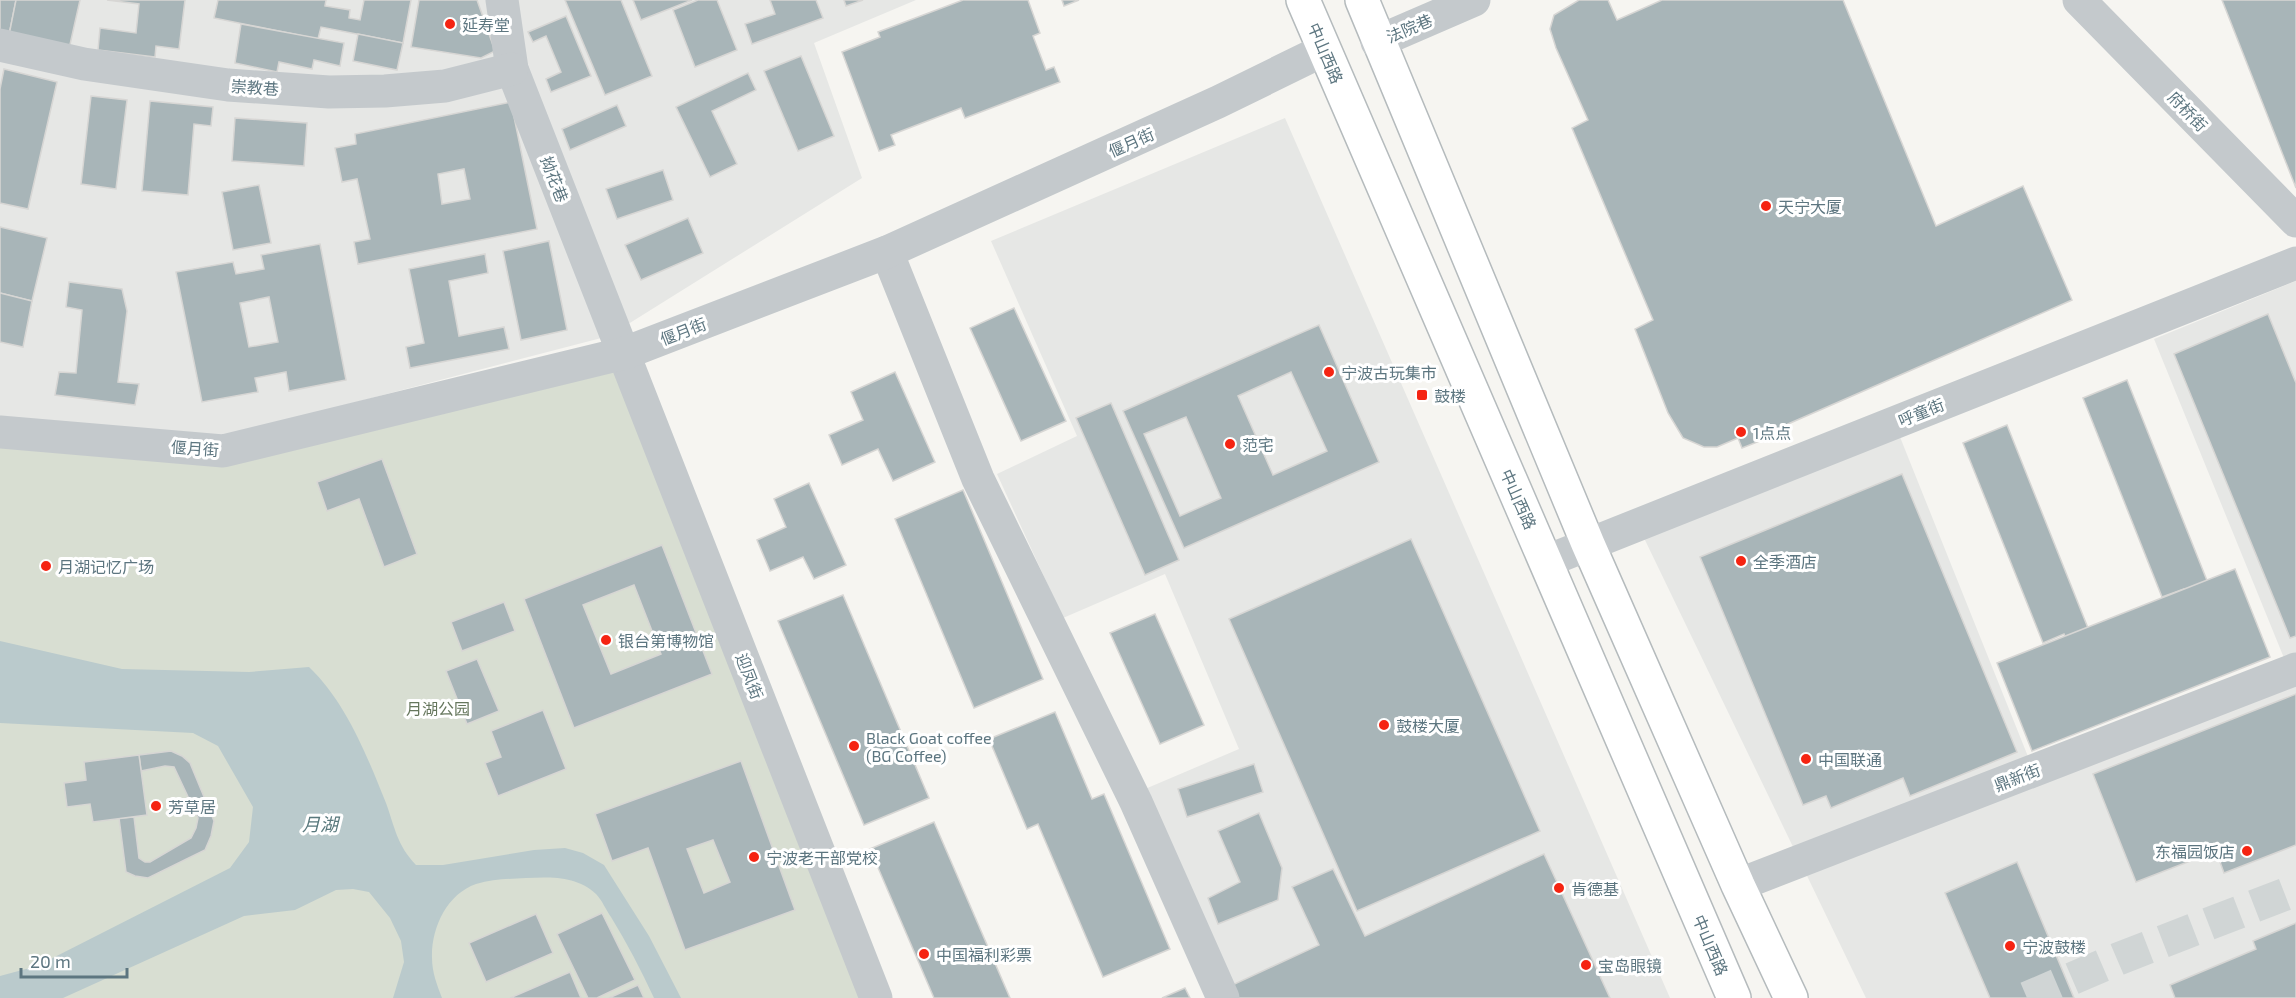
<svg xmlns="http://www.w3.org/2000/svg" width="2296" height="998" font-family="'Exo 2','Noto Sans SC',sans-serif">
	<rect width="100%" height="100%" fill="#f6f5f1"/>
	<!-- built -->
	<g fill="#e6e7e5">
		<polygon points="0,0 916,0 814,43 862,178 609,336 203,442 0,416"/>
		<polygon points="1285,118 1670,998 1230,998 1138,792 1239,749 1165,574 1063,618 997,474 1077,436 991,241"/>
		<polygon points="2296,281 2296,998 1866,998 1644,538 1900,437 2029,759 2284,658 2154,339"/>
	</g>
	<!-- green -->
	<polygon fill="#d8ded2" points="619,369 860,998 0,998 0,442 222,458"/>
	<!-- water -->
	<path fill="#bacacc" d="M 0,641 L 122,669 L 249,672 L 309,667 C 346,702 367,756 386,803 C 395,828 397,845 416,865 L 443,865 L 534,850 L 565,848 L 583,853 L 604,865 L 649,936 L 681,998 L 654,998 C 641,970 627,943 611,917 C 606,910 602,900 596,894 C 577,876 551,877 526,878 C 509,879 493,879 476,884 C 447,894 431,928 432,958 C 432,972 437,985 442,998 L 393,998 L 404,962 L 401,941 L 390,918 L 369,892 L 353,889 L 336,890 L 295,910 L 244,916 L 63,998 L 0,998 L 0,976 L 37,966 L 230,868 L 249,842 L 253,807 L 218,746 L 193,733 L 0,723 Z"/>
	<!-- building -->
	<g fill="#a8b5b8" stroke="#d7d6d4" stroke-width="1.5" fill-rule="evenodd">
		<polygon points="0,0 16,0 9,35 0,33"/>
		<polygon points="16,0 80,0 69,49 9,35"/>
		<polygon points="107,0 185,0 179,49 156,46 155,57 98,50 100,28 136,33 139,4"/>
		<polygon points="218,0 326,0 325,6 350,10 349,18 360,20 364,0 411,0 403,43 321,27 318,39 214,18"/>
		<polygon points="419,0 477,0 495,51 481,58 411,47"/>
		<polygon points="565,0 621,0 652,76 605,95"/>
		<polygon points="633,0 692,0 641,20"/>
		<polygon points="698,0 717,0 737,50 695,67 673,10"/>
		<polygon points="770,0 816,0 823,18 752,44 745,24 775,14"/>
		<polygon points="844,0 863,0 846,6"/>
		<polygon points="963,0 1028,0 1040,33 1033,36 1046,70 1054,67 1060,82 965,118 961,108 891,135 895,145 879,151 842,52 880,37 878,32"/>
		<polygon points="1062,0 1079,0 1064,6"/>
		<polygon points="1579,0 1608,0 1617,20 1662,0 1843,0 1936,226 2023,186 2072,300 1788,424 1790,429 1742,448 1738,438 1717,447 1704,447 1683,438 1668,413 1635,329 1653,320 1572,128 1588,120 1556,48 1550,29 1554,15"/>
		<polygon points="2222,0 2296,0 2296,188"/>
		<polygon points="566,16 591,76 551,92 546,79 561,72 546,36 533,42 528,32"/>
		<polygon points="241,24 344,43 340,66 314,60 312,69 279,62 277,72 235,63"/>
		<polygon points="358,34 403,43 397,70 353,61"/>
		<polygon points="801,56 834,136 798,151 764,71"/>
		<polygon points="4,69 57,82 28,209 0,203 0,89"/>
		<polygon points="748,73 756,90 712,111 737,164 710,177 676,107"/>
		<polygon points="91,96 127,100 116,189 81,184"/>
		<polygon points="150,101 213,107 211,126 194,124 188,195 142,191"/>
		<path d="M 511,102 L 537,229 L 358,264 L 354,242 L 370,239 L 357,179 L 342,182 L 335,148 L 356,144 L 355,134 ZM 464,169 L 470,199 L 442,204 L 438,174 Z"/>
		<polygon points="617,105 626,126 570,150 562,129"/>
		<polygon points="235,118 307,123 304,166 232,161"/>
		<polygon points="663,170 673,200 617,219 606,189"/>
		<polygon points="259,185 271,243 233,250 222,192"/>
		<polygon points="688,218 703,253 641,280 625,245"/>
		<polygon points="0,227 47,238 32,301 0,293"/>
		<polygon points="549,241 567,330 521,340 503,251"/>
		<path d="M 320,244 L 346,380 L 289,391 L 286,372 L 255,378 L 258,392 L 202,402 L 176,272 L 233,262 L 236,274 L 264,269 L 261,255 ZM 269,297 L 278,342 L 249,347 L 240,303 Z"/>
		<polygon points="485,254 488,273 449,281 459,336 504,327 509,349 410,368 406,347 424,343 409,269"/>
		<polygon points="69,282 122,289 127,311 118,382 139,384 135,405 55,395 59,372 76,373 82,310 66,307"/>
		<polygon points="0,293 32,301 23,347 0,342"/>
		<polygon points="1014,308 1066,421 1021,441 970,328"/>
		<polygon points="2268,314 2296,383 2296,636 2290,638 2174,354"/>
		<path d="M 1319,325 L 1379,462 L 1184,548 L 1123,411 ZM 1291,372 L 1327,451 L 1273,475 L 1238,396 ZM 1186,417 L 1221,498 L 1180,516 L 1144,434 Z"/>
		<polygon points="895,372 935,462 893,481 878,449 842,465 829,435 863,420 851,392"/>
		<polygon points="2127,380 2208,583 2232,573 2265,655 2217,674 2184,589 2162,597 2083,398"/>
		<polygon points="1111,403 1179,560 1145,575 1076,418"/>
		<polygon points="2007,425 2088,628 2112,618 2145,700 2098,719 2064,634 2043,643 1963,443"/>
		<polygon points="382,459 417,554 384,567 359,499 327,511 317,482"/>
		<polygon points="1902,474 2017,752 1910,796 1903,778 1831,808 1826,796 1803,805 1700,557"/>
		<polygon points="809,483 846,565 814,579 803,557 770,571 757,540 786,527 774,499"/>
		<polygon points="963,490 1043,679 974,708 895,519"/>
		<polygon points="1411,539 1540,831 1357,911 1229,619"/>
		<path d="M 662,545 L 712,674 L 574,728 L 524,599 ZM 634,585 L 661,654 L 611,674 L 583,605 Z"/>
		<polygon points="2235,569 2270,657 2032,751 1997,663"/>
		<polygon points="843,595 929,798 864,825 778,621"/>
		<polygon points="504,602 515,631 462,651 451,622"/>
		<polygon points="1155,614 1204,725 1160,744 1110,633"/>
		<polygon points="477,659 499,711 467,724 446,671"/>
		<polygon points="2296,694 2296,845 2224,873 2216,851 2136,882 2093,774"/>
		<polygon points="543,710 566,769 498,796 485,763 501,757 491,731"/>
		<polygon points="1055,712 1092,799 1104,794 1170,949 1103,977 1038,824 1027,829 989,739"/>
		<polygon points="171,751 182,756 190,763 214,821 211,836 205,850 148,878 135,876 126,872 119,818 134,817 139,858 145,862 150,862 191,838 196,828 198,818 174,767 165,766 141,771 139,755"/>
		<polygon points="139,755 147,815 93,822 90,804 67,807 64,783 86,780 84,762"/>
		<path d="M 741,761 L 795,910 L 685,950 L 648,848 L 612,861 L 595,814 ZM 713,840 L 730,882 L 704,893 L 687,849 Z"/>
		<polygon points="1254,764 1263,792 1187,817 1178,789"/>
		<polygon points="1259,813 1282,868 1278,900 1218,924 1208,898 1240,882 1218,831"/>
		<polygon points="934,822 1010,998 934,998 870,849"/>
		<polygon points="1544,854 1610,998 1233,998 1228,987 1319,945 1292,887 1333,869 1365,936"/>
		<polygon points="2017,862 2074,998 1990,998 1945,893"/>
		<polygon points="602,913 635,980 597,998 588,998 557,934"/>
		<polygon points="536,914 553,953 486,982 469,943"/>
		<polygon points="2296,923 2296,998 2175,998 2170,985 2256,949 2253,941"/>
		<polygon points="570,972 581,998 510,998"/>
		<polygon points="638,985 644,998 609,998"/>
		<polygon points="1185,988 1190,998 1162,998"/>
	</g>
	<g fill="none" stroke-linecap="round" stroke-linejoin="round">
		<!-- minor-tunnel -->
		<polyline stroke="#d0d5d5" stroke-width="33" stroke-dasharray="33 16" stroke-linecap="butt" points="2027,998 2118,959 2296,890"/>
		<!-- major casing -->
		<g stroke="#b5bbbd" stroke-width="36">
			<g id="major">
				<polyline points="1303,0 1734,998"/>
				<polyline points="1362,0 1588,544 1738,885 1791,998"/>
			</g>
		</g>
		<!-- minor -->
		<g stroke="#c4c9cc" stroke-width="33">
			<polyline points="502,0 512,69 876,998"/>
			<polyline points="2079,0 2296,221"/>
			<polyline points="1377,42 1474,0"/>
			<polyline points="0,45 84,64 228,85 329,92 385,91 445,86 512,69"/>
			<polyline points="887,252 978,479 1136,802 1223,998"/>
			<polyline points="0,432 223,451 625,353 887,252 1218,102 1324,50"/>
			<polyline points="1547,561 2296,263"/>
			<polyline points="1738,885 2296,669"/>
		</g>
		<!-- major -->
		<use href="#major" stroke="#fff" stroke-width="33"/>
	</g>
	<!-- markers -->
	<g fill="#f52412" stroke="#fff" stroke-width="2">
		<circle cx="450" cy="24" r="6"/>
		<circle cx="1766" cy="206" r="6"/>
		<circle cx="1329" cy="372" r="6"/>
		<rect x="1416" y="389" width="12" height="12" rx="3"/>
		<circle cx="1741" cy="432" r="6"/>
		<circle cx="1230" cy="444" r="6"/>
		<circle cx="1741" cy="561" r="6"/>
		<circle cx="46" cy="566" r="6"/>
		<circle cx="606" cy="640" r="6"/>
		<circle cx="1384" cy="725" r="6"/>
		<circle cx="854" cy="746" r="6"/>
		<circle cx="1806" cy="759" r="6"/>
		<circle cx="156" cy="806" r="6"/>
		<circle cx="2247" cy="851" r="6"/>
		<circle cx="754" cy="857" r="6"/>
		<circle cx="1559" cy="888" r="6"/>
		<circle cx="2010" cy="946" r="6"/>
		<circle cx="924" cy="954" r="6"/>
		<circle cx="1586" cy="965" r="6"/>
	</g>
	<g text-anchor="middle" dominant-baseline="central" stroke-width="6" stroke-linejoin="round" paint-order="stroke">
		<!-- poi labels -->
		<g font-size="16" fill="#5d7680" stroke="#fff" text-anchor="start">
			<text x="462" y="24">延寿堂</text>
			<text x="1778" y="206">天宁大厦</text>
			<text x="1341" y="372">宁波古玩集市</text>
			<text x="1434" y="395">鼓楼</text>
			<text x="1753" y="432">1点点</text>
			<text x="1242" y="444">范宅</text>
			<text x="1753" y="561">全季酒店</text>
			<text x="58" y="566">月湖记忆广场</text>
			<text x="618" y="640">银台第博物馆</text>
			<text x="1396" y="725">鼓楼大厦</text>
			<text x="866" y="737">Black Goat coffee<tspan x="866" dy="18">(BG Coffee)</tspan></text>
			<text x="1818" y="759">中国联通</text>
			<text x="168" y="806">芳草居</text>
			<text x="2235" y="851" text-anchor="end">东福园饭店</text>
			<text x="766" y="857">宁波老干部党校</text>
			<text x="1571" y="888">肯德基</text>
			<text x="2022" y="946">宁波鼓楼</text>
			<text x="936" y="954">中国福利彩票</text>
			<text x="1598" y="965">宝岛眼镜</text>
		</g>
		<!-- street labels -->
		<g font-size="16" fill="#5d7680" stroke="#fff">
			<text transform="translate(1409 28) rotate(-23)">法院巷</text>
			<text transform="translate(1326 53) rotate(67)">中山西路</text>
			<text transform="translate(255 87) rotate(4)">崇教巷</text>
			<text transform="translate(2188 111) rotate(46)">府桥街</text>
			<text transform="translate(1131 142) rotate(-24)">偃月街</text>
			<text transform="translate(555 179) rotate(69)">拗花巷</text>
			<text transform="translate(683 331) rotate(-21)">偃月街</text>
			<text transform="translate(1921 412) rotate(-22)">呼童街</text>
			<text transform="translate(195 448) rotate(4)">偃月街</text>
			<text transform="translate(1519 499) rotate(66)">中山西路</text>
			<text transform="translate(750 676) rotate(69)">迎凤街</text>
			<text transform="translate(2017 777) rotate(-21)">鼎新街</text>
			<text transform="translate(1711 945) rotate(67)">中山西路</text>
		</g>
		<!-- park labels -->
		<g font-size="16" fill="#66775d" stroke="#fff">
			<text x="438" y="708">月湖公园</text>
		</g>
		<!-- water labels -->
		<g font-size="18" font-style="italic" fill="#58787c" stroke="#fff">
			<text x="320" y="824">月湖</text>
		</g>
	</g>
	<!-- scale -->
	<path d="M21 968v9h106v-9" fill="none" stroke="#5d7680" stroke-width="3"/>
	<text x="30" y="968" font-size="18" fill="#5d7680" stroke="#ffffff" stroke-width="4.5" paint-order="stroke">20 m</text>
</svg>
